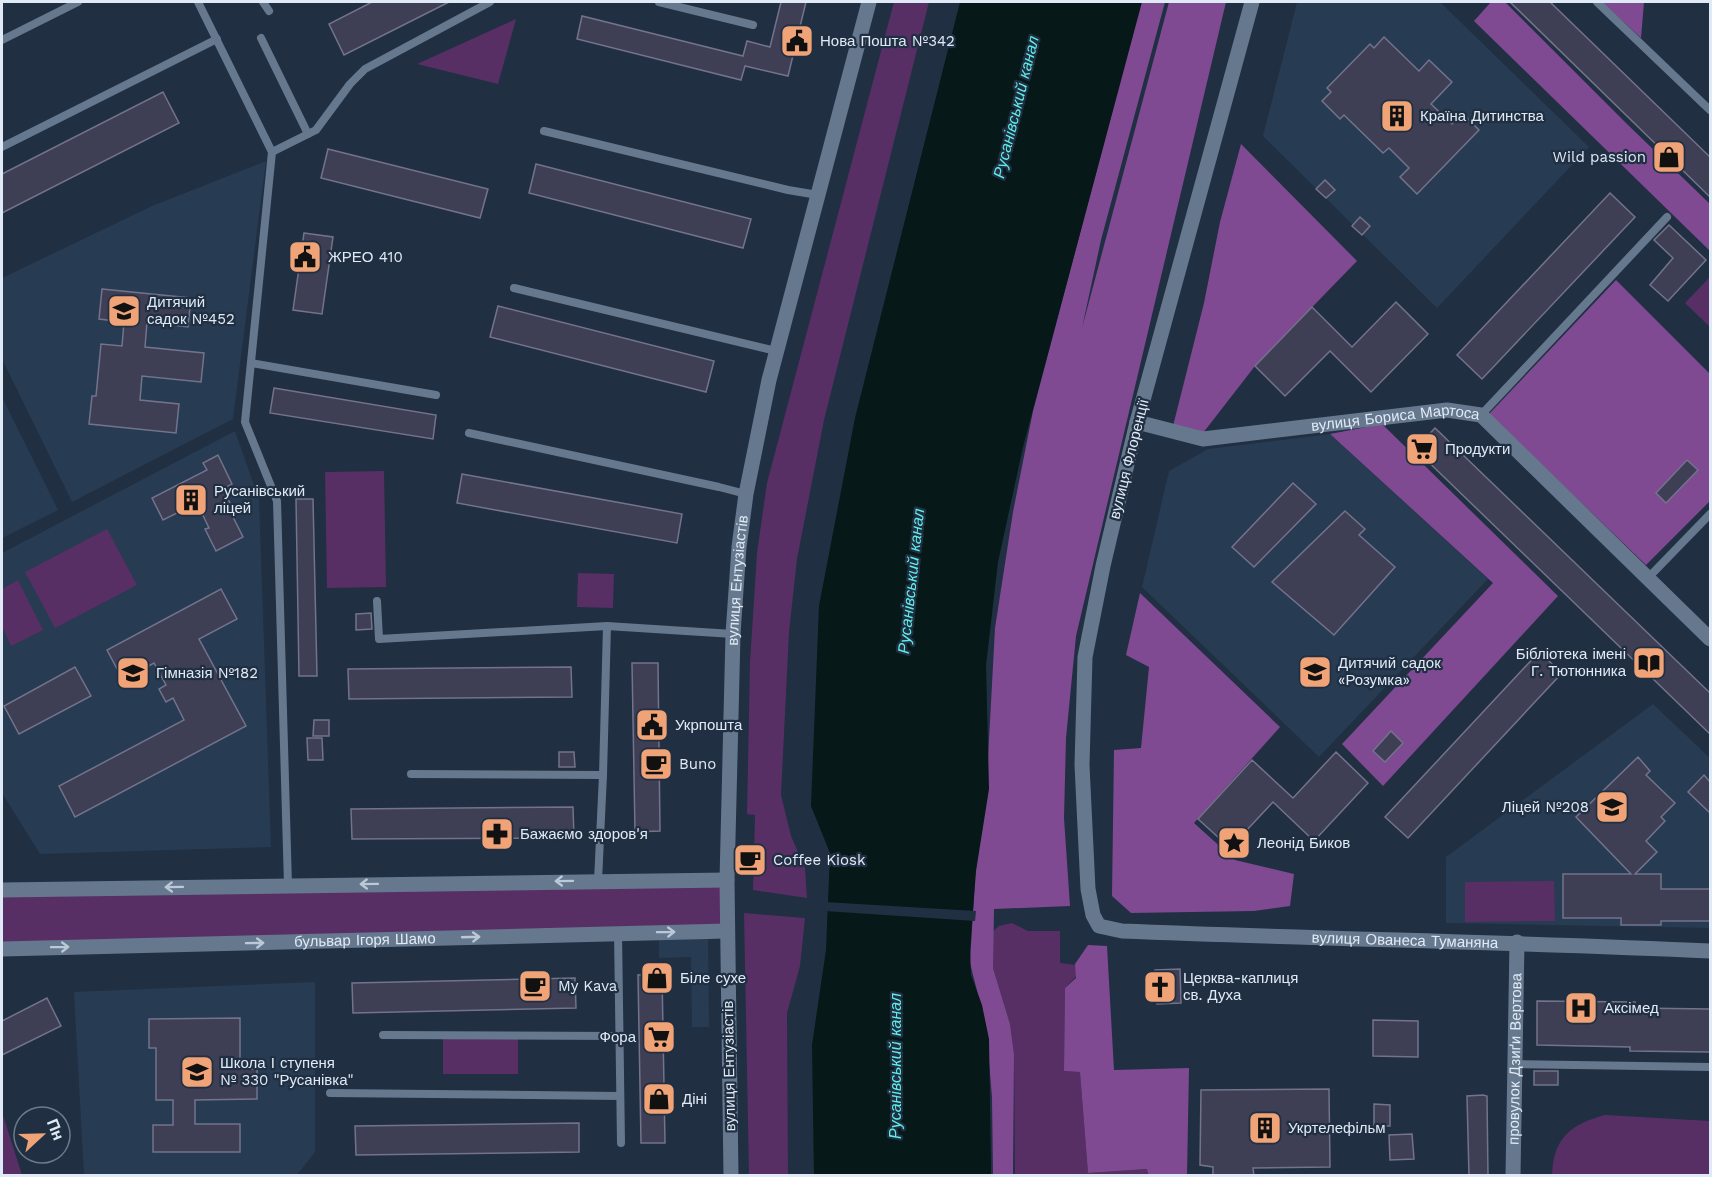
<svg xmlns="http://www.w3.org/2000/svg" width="1712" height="1177" font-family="'Work Sans',sans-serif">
	<rect width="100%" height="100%" fill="#202f42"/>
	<!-- built -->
	<g fill="#273b52">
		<polygon points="1297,2 1440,2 1589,147 1437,308 1263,136"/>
		<polygon points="266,161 233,419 72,502 2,359 2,278 152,206"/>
		<polygon points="2,397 58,510 2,538"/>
		<polygon points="235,431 259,499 271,847 40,854 2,793 2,553"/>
		<polygon points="1330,434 1488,579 1319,757 1142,587 1169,471 1208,449"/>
		<polygon points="1653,704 1710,758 1710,928 1446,923 1446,857"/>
		<polygon points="708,931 709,1027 692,1027 691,957 659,958 659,932"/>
		<polygon points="315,982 315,1152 297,1175 84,1175 74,992"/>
	</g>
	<!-- green -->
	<g fill="#572f65">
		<polygon points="894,2 929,2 824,420 797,559 789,632 781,795 791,836 805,868 807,898 753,890 755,815 747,814 750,662 757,553 767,483"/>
		<polygon points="516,19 498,84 417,64"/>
		<polygon points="1710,277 1710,327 1685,303"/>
		<polygon points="384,471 386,587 327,588 325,472"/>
		<polygon points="107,529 137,585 55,628 25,572"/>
		<polygon points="578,573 614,574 613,608 577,607"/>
		<polygon points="18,580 43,630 11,646 2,626 2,589"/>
		<polygon points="727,880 727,931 2,949 2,890"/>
		<polygon points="1554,881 1555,921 1465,922 1465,882"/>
		<polygon points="744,913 805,918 800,966 787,1013 788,1175 749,1175"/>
		<polygon points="1012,923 1028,931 1060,931 1060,963 1076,965 1094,957 1065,988 1064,1071 1080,1072 1088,1173 1147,1169 1147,1175 1015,1175 1014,1054 1010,1024 993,968 993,931 999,926"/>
		<rect x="443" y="1039" width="75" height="35"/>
		<polygon points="2,1112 22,1175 2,1175"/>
		<path d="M 1605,1115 L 1710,1121 L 1710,1175 L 1552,1175 C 1553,1138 1571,1124 1605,1115 Z"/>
	</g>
	<!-- forest -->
	<g fill="#7f4a92">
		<polygon points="1134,2 1165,2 1101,240 1082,328 1169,2 1226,2 1076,636 1066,738 1064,818 1070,906 994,909 993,968 1010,1024 1014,1054 1013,1175 993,1175 992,1097 986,1026 970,963 975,877 988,759 995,628 1013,512 1033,411 1124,67"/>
		<polygon points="1491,2 1505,2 1628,125 1710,204 1710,251 1474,21"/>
		<polygon points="1602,2 1644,2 1641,38"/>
		<polygon points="1241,144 1357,261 1255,366 1203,433 1173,426 1204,303 1220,222"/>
		<polygon points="1616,280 1710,374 1710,501 1646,565 1489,414"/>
		<polygon points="1382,424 1558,596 1383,786 1342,744 1493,583 1330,434"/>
		<polygon points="1140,593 1280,727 1194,823 1235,860 1294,874 1290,906 1254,911 1131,913 1112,896 1114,750 1141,748 1149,667 1126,655"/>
		<polygon points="1088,945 1107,946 1114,1070 1189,1068 1187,1175 1148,1175 1147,1169 1088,1173 1080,1072 1064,1071 1065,988 1076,978 1075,964"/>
	</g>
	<!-- water -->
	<polygon fill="#061817" points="960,2 1142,2 1023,447 998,562 986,665 989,789 976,871 970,951 971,975 982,1005 989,1039 991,1175 814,1175 812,1045 826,950 830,853 811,806 819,606 855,418"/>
	<!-- pier -->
	<polygon fill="#202f42" points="825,902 976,911 975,921 824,911"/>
	<!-- building -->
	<g fill="#3e3e55" stroke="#73738d" stroke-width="1.5">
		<polygon points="372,2 449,2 344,55 329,24"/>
		<polygon points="781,2 806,2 788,76 745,66 741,80 577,39 582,16 743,56 747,41 770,47"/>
		<polygon points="1510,2 1550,2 1710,157 1710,197"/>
		<polygon points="1384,37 1419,71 1429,60 1452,82 1431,104 1452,124 1462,113 1479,130 1417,194 1400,177 1409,168 1389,148 1383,153 1344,115 1340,119 1322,101 1331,92 1327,88 1370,44 1374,48"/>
		<polygon points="163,92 179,123 2,213 2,174"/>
		<polygon points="328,149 488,189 480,218 321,178"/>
		<polygon points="536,164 751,219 743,248 529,193"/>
		<polygon points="1325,180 1335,190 1326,198 1316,189"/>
		<polygon points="1610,193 1635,217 1482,379 1457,355"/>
		<polygon points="1360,217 1370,226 1362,235 1352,226"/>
		<polygon points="1669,225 1706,260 1668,301 1650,285 1673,258 1654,240"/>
		<polygon points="304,233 333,237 322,314 293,310"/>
		<polygon points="102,289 191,298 188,327 147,322 145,347 204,353 201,382 142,376 140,400 179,404 176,433 89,424 92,396 96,396 101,344 122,346 124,322 99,319"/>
		<polygon points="1396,302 1428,334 1371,392 1330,351 1285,396 1255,366 1312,307 1352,347"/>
		<polygon points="498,306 714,361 706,392 490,337"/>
		<polygon points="274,388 436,415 433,439 270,413"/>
		<polygon points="1435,428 1710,693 1710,734 1415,449"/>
		<polygon points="218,455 232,484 223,489 235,513 232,515 243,537 216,551 205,529 209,528 197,503 163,520 152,498 207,470 203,463"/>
		<polygon points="1687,460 1698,470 1666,503 1656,493"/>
		<polygon points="462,474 682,514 677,543 457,503"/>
		<polygon points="1293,483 1316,504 1254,567 1232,547"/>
		<polygon points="296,499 313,499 317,676 299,676"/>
		<polygon points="1345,511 1365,529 1359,535 1395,567 1334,635 1272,582"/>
		<polygon points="221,589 237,619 199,639 246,726 75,817 59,786 184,720 173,698 166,702 159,689 166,685 154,663 123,680 107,650"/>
		<polygon points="371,613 372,629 356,630 356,614"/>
		<polygon points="1539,652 1562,673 1408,838 1385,817"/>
		<polygon points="632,663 658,663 660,831 635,832"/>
		<polygon points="75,667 91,696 19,734 4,706"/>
		<polygon points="571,667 572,697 349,699 348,669"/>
		<polygon points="314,720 329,720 329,736 313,736"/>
		<polygon points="1391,731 1403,743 1385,762 1373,751"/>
		<polygon points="307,738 322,738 323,760 308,760"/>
		<polygon points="559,752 574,752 575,767 559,767"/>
		<polygon points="1336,752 1368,783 1314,841 1273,802 1230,848 1198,819 1252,760 1293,798"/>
		<polygon points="1638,757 1650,771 1646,775 1675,803 1661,817 1665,821 1646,841 1657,852 1635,874 1661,874 1661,889 1710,889 1710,921 1661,921 1661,925 1621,925 1621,918 1563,918 1563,874 1631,874 1576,817"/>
		<polygon points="1704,775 1710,782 1710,813 1688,792"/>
		<polygon points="573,807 574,838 352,839 351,809"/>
		<polygon points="1180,969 1181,1003 1157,1004 1155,970"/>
		<polygon points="662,974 665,1143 641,1143 638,975"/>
		<polygon points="575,978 576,1008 353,1013 352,983"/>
		<polygon points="47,998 61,1026 2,1055 2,1021"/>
		<polygon points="1537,1001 1635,1002 1635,1008 1710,1009 1710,1052 1630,1051 1630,1047 1537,1045"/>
		<polygon points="240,1018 240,1069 257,1069 257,1099 195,1100 195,1124 240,1124 240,1152 153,1152 153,1125 173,1125 173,1100 156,1100 156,1048 149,1048 149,1019"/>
		<polygon points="1373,1020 1418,1021 1418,1057 1373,1056"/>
		<rect x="1534" y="1071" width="24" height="14"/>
		<polygon points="1329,1089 1330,1167 1253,1168 1254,1176 1213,1176 1213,1167 1200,1165 1201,1090"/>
		<polygon points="1483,1095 1487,1096 1488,1176 1469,1176 1467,1096"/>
		<polygon points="1374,1104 1390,1105 1390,1126 1374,1126"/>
		<polygon points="579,1123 579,1152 356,1155 355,1126"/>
		<polygon points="1412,1134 1414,1159 1390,1160 1389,1135"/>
	</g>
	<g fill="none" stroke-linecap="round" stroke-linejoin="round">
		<!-- service -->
		<g stroke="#66788e" stroke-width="8">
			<polyline points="198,2 272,152 245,422 277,501 288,885"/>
			<polyline points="263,2 269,11"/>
			<polyline points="659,2 753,25"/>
			<polyline points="1597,2 1710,110"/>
			<polyline points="261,38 308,134"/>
			<polyline points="2,40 78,2"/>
			<polyline points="544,131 788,190 818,195"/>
			<polyline points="2,147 217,39"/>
			<polyline points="272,152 316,130 350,84 365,69 490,2"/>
			<polyline points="514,288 776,351"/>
			<polyline points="251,363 436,395"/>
			<polyline points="1481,415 1667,217"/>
			<polyline points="469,433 719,487 746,494"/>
			<polyline points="1647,579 1710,514"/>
			<polyline points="377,601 379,639 607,626 733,634"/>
			<polyline points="411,774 603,775"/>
			<polyline points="598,881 603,775 607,626"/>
			<polyline points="618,932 621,1143"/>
			<polyline points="383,1035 619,1036"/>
			<polyline points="1514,1064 1710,1067"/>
			<polyline points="330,1093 620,1096"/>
		</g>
		<!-- minor -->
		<g stroke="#66788e" stroke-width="15">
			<path id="s1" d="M 1252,2 L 1137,422 L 1103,566 L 1085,657 L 1082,765 L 1088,889 L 1093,915 L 1099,926 L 1122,931 C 1318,939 1514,942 1710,951"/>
			<path id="s2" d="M 1137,422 L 1203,439 L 1447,410 L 1481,415 L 1710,639"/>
			<polyline points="2,890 727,880"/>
			<path id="s3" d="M 2,949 L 727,931"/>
			<path id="s4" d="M 1513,1176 L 1517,942"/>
		</g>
		<!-- tertiary -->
		<path stroke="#66788e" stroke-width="15" id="s5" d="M 731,1176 L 727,880 L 733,634 L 739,547 L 746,494 L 769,380 L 869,2"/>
	</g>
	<!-- one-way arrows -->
	<defs><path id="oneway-shaft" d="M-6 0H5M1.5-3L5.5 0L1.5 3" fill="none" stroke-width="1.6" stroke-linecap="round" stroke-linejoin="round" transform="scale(1.5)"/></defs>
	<g stroke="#bbc8d7">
		<use href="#oneway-shaft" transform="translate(564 881) rotate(179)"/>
		<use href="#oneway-shaft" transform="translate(369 884) rotate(179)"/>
		<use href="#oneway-shaft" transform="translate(174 887) rotate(179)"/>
		<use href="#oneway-shaft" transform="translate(666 932) rotate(-1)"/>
		<use href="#oneway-shaft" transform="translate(471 937) rotate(-2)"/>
		<use href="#oneway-shaft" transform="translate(255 943) rotate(-1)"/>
		<use href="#oneway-shaft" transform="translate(60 947) rotate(-1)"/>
	</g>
	<!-- icons -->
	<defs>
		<g id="civic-square" transform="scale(1.725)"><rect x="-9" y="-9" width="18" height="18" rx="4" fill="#efa377" stroke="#202f42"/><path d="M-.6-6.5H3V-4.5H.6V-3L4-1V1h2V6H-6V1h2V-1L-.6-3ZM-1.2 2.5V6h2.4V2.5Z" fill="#111"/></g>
		<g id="building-square" transform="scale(1.725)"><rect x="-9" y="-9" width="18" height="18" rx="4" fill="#efa377" stroke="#202f42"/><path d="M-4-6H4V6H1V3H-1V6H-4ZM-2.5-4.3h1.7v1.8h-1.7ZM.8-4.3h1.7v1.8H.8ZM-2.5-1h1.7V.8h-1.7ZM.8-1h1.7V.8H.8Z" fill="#111"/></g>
		<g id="shop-square" transform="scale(1.725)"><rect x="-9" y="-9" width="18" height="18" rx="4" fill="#efa377" stroke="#202f42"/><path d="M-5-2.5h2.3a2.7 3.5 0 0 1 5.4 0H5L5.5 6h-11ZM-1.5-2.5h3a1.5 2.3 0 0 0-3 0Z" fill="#111"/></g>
		<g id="school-square" transform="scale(1.725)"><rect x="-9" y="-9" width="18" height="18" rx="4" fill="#efa377" stroke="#202f42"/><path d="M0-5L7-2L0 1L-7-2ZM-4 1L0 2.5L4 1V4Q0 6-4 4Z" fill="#111"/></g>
		<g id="supermarket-square" transform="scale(1.725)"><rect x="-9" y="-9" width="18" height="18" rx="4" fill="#efa377" stroke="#202f42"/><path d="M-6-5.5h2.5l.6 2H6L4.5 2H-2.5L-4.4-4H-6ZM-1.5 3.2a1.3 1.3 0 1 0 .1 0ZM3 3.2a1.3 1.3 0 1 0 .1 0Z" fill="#111"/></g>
		<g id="library-square" transform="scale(1.725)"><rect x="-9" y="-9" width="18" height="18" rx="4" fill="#efa377" stroke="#202f42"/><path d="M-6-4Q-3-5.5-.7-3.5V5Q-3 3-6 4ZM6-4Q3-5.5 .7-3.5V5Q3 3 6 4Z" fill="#111"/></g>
		<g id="cafe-square" transform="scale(1.725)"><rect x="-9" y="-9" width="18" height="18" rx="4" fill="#efa377" stroke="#202f42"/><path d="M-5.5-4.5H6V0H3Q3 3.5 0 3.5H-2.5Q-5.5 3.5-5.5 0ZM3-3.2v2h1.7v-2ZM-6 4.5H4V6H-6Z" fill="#111"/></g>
		<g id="pharmacy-square" transform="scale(1.725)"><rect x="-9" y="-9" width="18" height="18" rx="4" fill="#efa377" stroke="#202f42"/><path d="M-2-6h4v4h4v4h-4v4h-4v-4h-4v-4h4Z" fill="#111"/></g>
		<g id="sight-square" transform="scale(1.725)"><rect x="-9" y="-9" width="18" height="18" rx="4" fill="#efa377" stroke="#202f42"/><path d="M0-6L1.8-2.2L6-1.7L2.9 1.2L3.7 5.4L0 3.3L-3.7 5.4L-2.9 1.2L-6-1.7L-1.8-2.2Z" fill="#111"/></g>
		<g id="church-square" transform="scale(1.725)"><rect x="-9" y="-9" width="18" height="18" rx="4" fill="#efa377" stroke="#202f42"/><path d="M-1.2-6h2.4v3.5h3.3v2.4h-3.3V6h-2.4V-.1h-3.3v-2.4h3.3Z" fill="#111"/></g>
		<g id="hospital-square" transform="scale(1.725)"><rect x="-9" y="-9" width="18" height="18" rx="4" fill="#efa377" stroke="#202f42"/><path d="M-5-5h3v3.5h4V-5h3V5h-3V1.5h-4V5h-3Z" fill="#111"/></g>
	</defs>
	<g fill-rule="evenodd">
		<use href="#civic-square" x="797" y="41"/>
		<use href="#building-square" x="1397" y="116"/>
		<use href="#shop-square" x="1669" y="157"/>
		<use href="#civic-square" x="305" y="257"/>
		<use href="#school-square" x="124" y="311"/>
		<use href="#supermarket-square" x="1422" y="449"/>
		<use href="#building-square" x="191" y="500"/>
		<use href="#library-square" x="1649" y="663"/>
		<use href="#school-square" x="1315" y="672"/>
		<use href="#school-square" x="133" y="673"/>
		<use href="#civic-square" x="652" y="725"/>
		<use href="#cafe-square" x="656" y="764"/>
		<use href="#school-square" x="1612" y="807"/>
		<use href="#pharmacy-square" x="497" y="834"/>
		<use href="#sight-square" x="1234" y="843"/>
		<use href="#cafe-square" x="750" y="860"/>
		<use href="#shop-square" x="657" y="978"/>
		<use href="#cafe-square" x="535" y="986"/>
		<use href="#church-square" x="1160" y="987"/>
		<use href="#hospital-square" x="1581" y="1008"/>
		<use href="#supermarket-square" x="659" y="1037"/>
		<use href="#school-square" x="197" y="1072"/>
		<use href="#shop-square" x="659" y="1099"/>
		<use href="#building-square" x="1265" y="1128"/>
	</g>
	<g text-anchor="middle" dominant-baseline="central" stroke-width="4.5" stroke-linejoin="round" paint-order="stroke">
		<!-- poi labels -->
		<g font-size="15" fill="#e0eaf6" stroke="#202f42" text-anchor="start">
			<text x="820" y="41">Нова Пошта №342</text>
			<text x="1420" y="116">Країна Дитинства</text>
			<text x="1646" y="157" text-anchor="end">Wild passion</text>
			<text x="328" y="257">ЖРЕО 410</text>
			<text x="147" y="302">Дитячий<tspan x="147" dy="17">садок №452</tspan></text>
			<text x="1445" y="449">Продукти</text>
			<text x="214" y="491">Русанівський<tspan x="214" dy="17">ліцей</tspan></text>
			<text x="1626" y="654" text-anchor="end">Бібліотека імені<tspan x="1626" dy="17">Г. Тютюнника</tspan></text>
			<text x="1338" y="663">Дитячий садок<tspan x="1338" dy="17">«Розумка»</tspan></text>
			<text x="156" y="673">Гімназія №182</text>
			<text x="675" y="725">Укрпошта</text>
			<text x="679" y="764">Buno</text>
			<text x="1589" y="807" text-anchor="end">Ліцей №208</text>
			<text x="520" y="834">Бажаємо здоров'я</text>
			<text x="1257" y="843">Леонід Биков</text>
			<text x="773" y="860">Coffee Kiosk</text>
			<text x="680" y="978">Біле сухе</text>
			<text x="1183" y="978">Церква-каплиця<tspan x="1183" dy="17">св. Духа</tspan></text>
			<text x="558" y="986">My Kava</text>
			<text x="1604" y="1008">Аксімед</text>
			<text x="636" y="1037" text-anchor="end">Фора</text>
			<text x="220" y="1063">Школа І ступеня<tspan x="220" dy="17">№ 330 "Русанівка"</tspan></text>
			<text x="682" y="1099">Діні</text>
			<text x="1288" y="1128">Укртелефільм</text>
		</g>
		<!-- street labels -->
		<g font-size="15" fill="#e0eaf6" stroke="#202f42">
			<text stroke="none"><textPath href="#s2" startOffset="262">вулиця Бориса Мартоса</textPath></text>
			<text transform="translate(1129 459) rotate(-76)">вулиця Флоренції</text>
			<text stroke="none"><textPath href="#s5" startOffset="596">вулиця Ентузіастів</textPath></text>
			<text stroke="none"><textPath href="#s3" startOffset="363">бульвар Ігоря Шамо</textPath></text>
			<text stroke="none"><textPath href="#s1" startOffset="1254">вулиця Ованеса Туманяна</textPath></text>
			<text stroke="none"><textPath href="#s4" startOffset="117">провулок Дзиґи Вертова</textPath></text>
			<text transform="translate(729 1066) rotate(-91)">вулиця Ентузіастів</text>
		</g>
		<!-- water labels -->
		<g font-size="16" font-style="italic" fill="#5fefe9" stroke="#202f42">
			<text transform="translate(1016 107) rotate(-76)">Русанівський канал</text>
			<text transform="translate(911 581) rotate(-84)">Русанівський канал</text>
			<text transform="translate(895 1066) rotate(-90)">Русанівський канал</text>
		</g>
	</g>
	<!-- border -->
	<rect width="1712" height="1177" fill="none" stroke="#e0eaf6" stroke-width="6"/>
	<!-- north arrow -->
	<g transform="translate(42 1135) rotate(68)"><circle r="28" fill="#202f42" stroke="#6d7a8a" stroke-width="1.5"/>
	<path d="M0-4.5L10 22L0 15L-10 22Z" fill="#efa377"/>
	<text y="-9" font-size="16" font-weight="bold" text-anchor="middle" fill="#e0eaf6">Пн</text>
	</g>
</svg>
